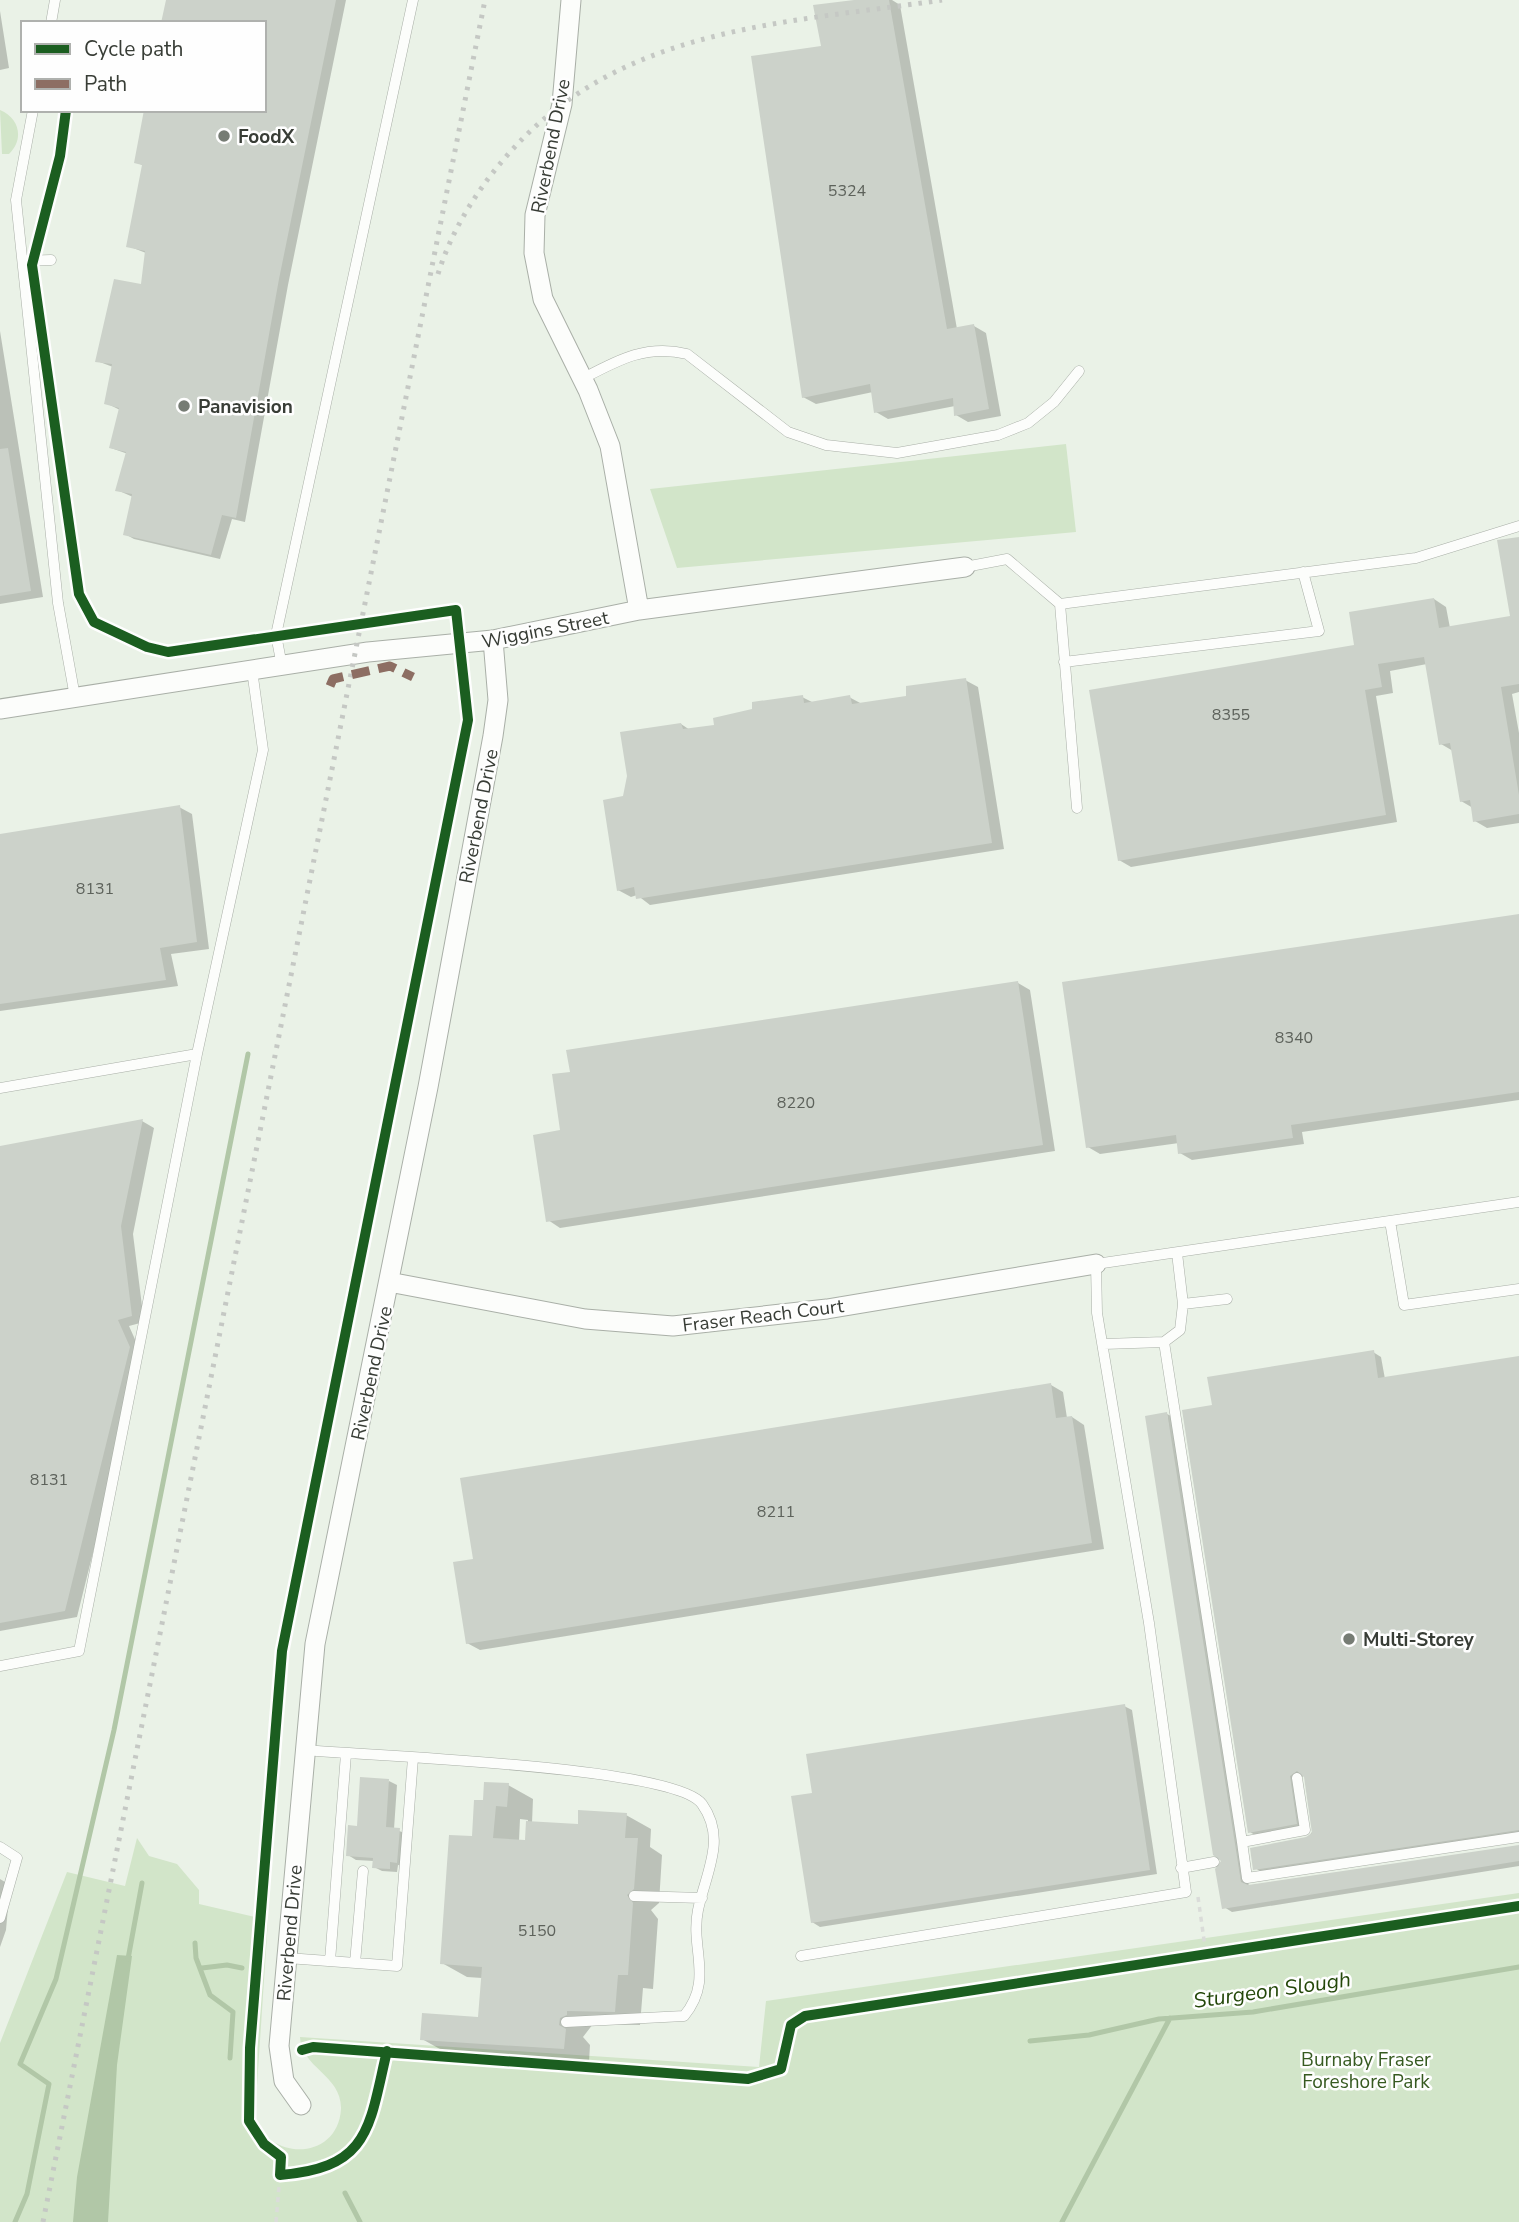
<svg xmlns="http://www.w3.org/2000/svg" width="1519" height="2222" font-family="'Nunito Sans',sans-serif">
  <rect width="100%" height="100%" fill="#eaf2e7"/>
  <path fill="#d2e5c9" d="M 0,110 C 20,118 24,140 9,154 L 2,154 Z
    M 1066,444 L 1076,532 L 677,568 L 650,489 Z
    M 137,1838 L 149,1856 L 177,1864 L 199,1890 L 199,1904 L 268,1920 L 255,2116 C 268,2162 338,2161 341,2109 C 342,2075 301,2068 300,2037 L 759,2067 L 766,2001 L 1519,1893 L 1519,2222 L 0,2222 L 0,2043 L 67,1872 L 125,1886 Z"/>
  <path fill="#b1c7a7" d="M 117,1955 L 132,1956 L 117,2065 L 108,2222 L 73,2222 L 77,2177 Z"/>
  <path fill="#0003" fill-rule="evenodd" d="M 168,0 L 346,0 L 288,285 L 245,522 L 232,519 L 220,559 L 134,539 L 125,534 L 133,497 L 117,490 L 128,454 L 111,448 L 120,410 L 106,403 L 113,367 L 97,361 L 142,286 L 146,253 L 128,246 L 144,166 L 136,162 L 264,110 L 264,23 Z
    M 869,0 L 892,0 L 900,5 L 957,329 L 974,326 L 986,333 L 1001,416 L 968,422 L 956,415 L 955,406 L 888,419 L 876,412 L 873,392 L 816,404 L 803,397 L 823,47 Z
    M 0,11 L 9,68 L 0,70 Z
    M 0,331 L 43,597 L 0,604 Z
    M 1519,538 L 1519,692 L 1512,694 L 1519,733 L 1519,823 L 1487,828 L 1475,821 L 1473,808 L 1461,801 L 1453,751 L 1441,744 L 1427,664 L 1390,671 L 1393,693 L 1376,696 L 1397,822 L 1131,867 L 1119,860 L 1356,646 L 1434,599 L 1446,607 L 1450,628 L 1512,617 Z
    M 965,680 L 978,687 L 1004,849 L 650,905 L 637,895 L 631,897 L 618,890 L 624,798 L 681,724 L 690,730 L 717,726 L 802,697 L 814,703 L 849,697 L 862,704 L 908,697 Z
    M 179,807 L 192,814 L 209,949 L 171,954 L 178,986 L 0,1011 L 0,835 Z
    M 1519,916 L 1519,1100 L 1302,1132 L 1304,1144 L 1192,1160 L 1180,1153 L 1179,1143 L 1100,1154 L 1088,1147 Z
    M 1018,983 L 1030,990 L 1055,1151 L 560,1228 L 548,1220 Z
    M 142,1121 L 154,1128 L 133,1234 L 144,1322 L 129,1326 L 142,1355 L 77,1617 L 0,1631 L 0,1148 Z
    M 1373,1352 L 1381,1357 L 1385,1379 L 1519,1358 L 1519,1834 L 1263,1873 L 1255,1868 L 1307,1839 L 1314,1829 L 1306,1773 L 1297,1783 L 1304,1828 L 1258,1837 L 1250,1832 L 1214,1407 Z
    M 1051,1385 L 1063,1392 L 1067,1418 L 1072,1417 L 1084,1425 L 1104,1549 L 480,1650 L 467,1643 L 475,1561 Z
    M 1167,1414 L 1175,1418 L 1249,1887 L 1519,1846 L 1519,1866 L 1232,1912 L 1224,1907 L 1224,1861 Z
    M 1124,1706 L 1132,1710 L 1157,1874 L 820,1927 L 812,1922 L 814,1794 Z
    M 389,1781 L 397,1785 L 394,1829 L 407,1834 L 405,1866 L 398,1865 L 397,1872 L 382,1871 L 374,1867 L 374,1861 L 356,1860 L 348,1855 L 358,1828 Z
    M 508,1785 L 533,1799 L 532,1823 L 579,1826 L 626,1815 L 651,1829 L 650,1847 L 662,1855 L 659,1903 L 651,1910 L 658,1919 L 653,1989 L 643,1988 L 640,2025 L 593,2024 L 583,2037 L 590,2045 L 589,2062 L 447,2053 L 422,2039 L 480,2018 L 482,1978 L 467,1977 L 442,1963 L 484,1802 ZM 520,1819 L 528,1820 L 527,1842 L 519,1841 Z
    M 0,1879 L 10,1885 L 6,1930 L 0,1947 Z"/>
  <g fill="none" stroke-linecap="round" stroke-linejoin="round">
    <path stroke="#b1c7a7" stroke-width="5" d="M 195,1943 L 196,1958 L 210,1995 L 233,2012 L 230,2058
      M 128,1959 L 142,1883
      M 202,1968 L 227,1965 L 242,1968
      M 1030,2041 L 1089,2035 L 1159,2019 L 1253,2012 L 1519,1967
      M 345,2193 L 360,2222
      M 15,2222 L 27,2194 L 49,2084 L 20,2064 L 56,1979 L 114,1730 L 248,1054
      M 1062,2222 L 1170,2018"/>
  </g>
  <path fill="#ccd2ca" d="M 166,0 L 336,0 L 279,279 L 236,518 L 222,515 L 211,555 L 123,535 L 132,494 L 115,491 L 126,452 L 109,448 L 119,408 L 104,404 L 112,364 L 95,362 L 114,279 L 141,284 L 145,251 L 126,247 L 142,165 L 134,163 L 144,110 L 264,110 L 264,23 L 161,23 Z
    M 854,0 L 889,0 L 947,329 L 974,324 L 989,409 L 954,416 L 953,398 L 874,413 L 870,384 L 802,398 L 751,56 L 821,46 L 813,5 Z
    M 8,448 L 31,591 L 0,596 L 0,449 Z
    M 1519,537 L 1519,684 L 1501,687 L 1519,795 L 1519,814 L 1473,822 L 1470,800 L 1460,802 L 1450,743 L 1439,745 L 1424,657 L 1378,664 L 1382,687 L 1365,690 L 1386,815 L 1118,861 L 1089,690 L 1354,645 L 1349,612 L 1434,598 L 1439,628 L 1510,616 L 1497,540 Z
    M 966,678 L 992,843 L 636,899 L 634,887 L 617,891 L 603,800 L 623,796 L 627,776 L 620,732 L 681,723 L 683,729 L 714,725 L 713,718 L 752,709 L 752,702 L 803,695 L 804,703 L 850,695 L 852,704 L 906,696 L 906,686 Z
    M 180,805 L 197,942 L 160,948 L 166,980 L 0,1004 L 0,834 Z
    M 1519,914 L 1519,1092 L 1291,1125 L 1293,1138 L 1178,1154 L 1176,1135 L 1086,1148 L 1062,982 Z
    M 1018,981 L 1043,1145 L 546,1222 L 533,1135 L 560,1130 L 552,1074 L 570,1072 L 566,1050 Z
    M 143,1119 L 121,1226 L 132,1316 L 118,1320 L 130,1347 L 65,1611 L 0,1623 L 0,1146 Z
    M 1374,1350 L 1378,1378 L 1519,1356 L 1519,1830 L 1253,1870 L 1250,1848 L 1306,1837 L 1312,1833 L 1304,1777 L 1297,1771 L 1290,1776 L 1297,1824 L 1248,1833 L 1182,1410 L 1212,1405 L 1207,1377 Z
    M 1051,1383 L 1056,1418 L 1072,1416 L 1092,1543 L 466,1644 L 453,1562 L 473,1559 L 460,1478 Z
    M 1167,1412 L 1241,1882 L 1248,1885 L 1519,1845 L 1519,1861 L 1222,1909 L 1215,1869 L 1221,1861 L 1213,1855 L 1145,1416 Z
    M 1125,1704 L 1150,1870 L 811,1923 L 791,1796 L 812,1793 L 806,1754 Z
    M 360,1777 L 389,1779 L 386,1827 L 400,1828 L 397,1863 L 390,1862 L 390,1869 L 372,1868 L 373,1858 L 346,1856 L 348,1825 L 357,1826 Z
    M 484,1782 L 509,1783 L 507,1807 L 496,1806 L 493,1838 L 525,1840 L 526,1821 L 578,1824 L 578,1810 L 627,1813 L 625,1838 L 638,1838 L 634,1889 L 627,1895 L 633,1903 L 628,1975 L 618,1975 L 615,2012 L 567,2011 L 567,2015 L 560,2018 L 559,2025 L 566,2029 L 564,2049 L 420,2040 L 422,2013 L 478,2017 L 482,1967 L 440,1964 L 449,1835 L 472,1836 L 474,1800 L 483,1800 Z"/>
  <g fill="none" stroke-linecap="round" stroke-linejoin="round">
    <defs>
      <path id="lane" d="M 51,23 L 55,0
        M 33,110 L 16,200 L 58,603 L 75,697
        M 23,261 L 51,260
        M 582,379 C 618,360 646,344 687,354 L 788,432 L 826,445 L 897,453 L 998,435 L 1028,423 L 1054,402 L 1079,371
        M 965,567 L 1007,559 L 1060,604 L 1077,808
        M 1060,604 L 1416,558 L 1519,526
        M 1064,662 L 1319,631 L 1303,572
        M 282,666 L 276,635 L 413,0
        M 0,1088 L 197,1054 L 263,750 L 252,670
        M 1390,1221 L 1404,1305 L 1519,1289
        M 1183,1304 L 1227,1299
        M 1164,1342 L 1242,1842 L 1305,1830 L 1297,1778
        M 1104,1344 L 1164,1342 L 1180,1330 L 1183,1304 L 1177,1253
        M 0,1666 L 79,1651 L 197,1054
        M 306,1750 C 366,1756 675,1766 702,1804 C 727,1839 706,1872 698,1910 C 690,1949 714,1980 684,2016 L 566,2022
        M 1242,1842 L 1247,1878 L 1519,1837
        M 0,1847 L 17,1858 L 0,1918
        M 1181,1868 L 1214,1862
        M 634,1896 L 702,1898
        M 801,1956 L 1186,1892 L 1149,1623 L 1097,1313 L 1096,1264 L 1519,1202
        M 287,1958 L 397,1966 L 413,1758
        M 330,1961 L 346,1754
        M 355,1963 L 363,1871"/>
      <path id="street" d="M 571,0 L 562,104 L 535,215 L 534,253 L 543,299 L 588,390 L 610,446 L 639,610
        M 0,709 L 368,652 L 493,640 L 639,610 L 965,567
        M 389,1282 L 585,1319 L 673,1326 L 827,1309 L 1096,1264
        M 301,2105 L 284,2081 L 279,2046 L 315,1644 L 428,1087 L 493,736 L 498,700 L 493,640"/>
    </defs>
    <use href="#lane" stroke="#a9afa7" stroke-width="11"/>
    <use href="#street" stroke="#a9afa7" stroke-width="21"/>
    <path stroke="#dadcd9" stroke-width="3.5" stroke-dasharray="5 5" stroke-linecap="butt" d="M 1198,1897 L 1206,1954
      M 276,2222 L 280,2175"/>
    <use href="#lane" stroke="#fcfdfb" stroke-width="10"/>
    <use href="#street" stroke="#fcfdfb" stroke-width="19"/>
    <path stroke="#c5c8c4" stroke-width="5" stroke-dasharray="3.5 7" stroke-linecap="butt" d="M 438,274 C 451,232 475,193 504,159 C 617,26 782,24 942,0
      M 43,2222 L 485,0"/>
    <path stroke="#8d6e63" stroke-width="9" stroke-dasharray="18 9" stroke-linecap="butt" d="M 330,686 L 333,679 L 390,666 L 413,677"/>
    <defs>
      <path id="cycleway" d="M 66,110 L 60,156 L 32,265 L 79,594 L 94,622 L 147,647 L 168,652 L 456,610 L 468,720 L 282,1651 L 250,2048 L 249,2121 L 264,2144 L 281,2157 L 280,2175 C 371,2168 369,2126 387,2051
        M 302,2050 L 313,2047 L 748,2079 L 781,2069 L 791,2025 L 805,2016 L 1519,1906"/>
    </defs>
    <use href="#cycleway" stroke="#fefefe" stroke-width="15"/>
    <use href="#cycleway" stroke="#1b5e20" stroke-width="10"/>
  </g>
  <g fill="#767c74" stroke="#fefefe" stroke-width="2.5">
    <circle cx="224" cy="136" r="7"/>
    <circle cx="184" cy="406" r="7"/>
    <circle cx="1349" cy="1639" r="7"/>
  </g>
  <g text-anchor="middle" stroke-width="5" stroke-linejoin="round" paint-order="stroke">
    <g font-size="16" fill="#5d625b">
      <text x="847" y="196">5324</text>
      <text x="1231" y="720">8355</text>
      <text x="95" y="894">8131</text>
      <text x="1294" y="1043">8340</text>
      <text x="796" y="1108">8220</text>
      <text x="49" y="1485">8131</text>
      <text x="776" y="1517">8211</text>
      <text x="537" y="1936">5150</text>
    </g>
    <g font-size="19" font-weight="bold" fill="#383d36" stroke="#fefefe" text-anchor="start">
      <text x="238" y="143">FoodX</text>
      <text x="198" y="413">Panavision</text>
      <text x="1363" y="1646">Multi-Storey</text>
    </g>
    <g font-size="19" fill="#383d36" stroke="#fefefe">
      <text transform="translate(550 146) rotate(-79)" y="7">Riverbend Drive</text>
      <text transform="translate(545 629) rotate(-11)" y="7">Wiggins Street</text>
      <text transform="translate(478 816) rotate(-79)" y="7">Riverbend Drive</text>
      <text transform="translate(763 1315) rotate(-7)" y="7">Fraser Reach Court</text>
      <text transform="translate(371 1373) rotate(-78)" y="7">Riverbend Drive</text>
      <text transform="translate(289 1933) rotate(-85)" y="7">Riverbend Drive</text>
    </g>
    <g font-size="19" fill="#365a20" stroke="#fefefe">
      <text x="1366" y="2066">Burnaby Fraser<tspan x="1366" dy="22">Foreshore Park</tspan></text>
    </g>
    <g font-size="21" font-style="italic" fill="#234709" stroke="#fefefe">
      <text transform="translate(1272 1990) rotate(-8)" y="7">Sturgeon Slough</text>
    </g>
  </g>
  <rect x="21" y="21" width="245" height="91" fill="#fefefe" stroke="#afb1ae" stroke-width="2"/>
  <rect x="35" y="44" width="35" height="10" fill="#1b5e20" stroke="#afb1ae" stroke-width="2"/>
  <text x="84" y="56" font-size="21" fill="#383d36">Cycle path</text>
  <rect x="35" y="79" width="35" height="10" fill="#8d6e63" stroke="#afb1ae" stroke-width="2"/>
  <text x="84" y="91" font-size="21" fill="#383d36">Path</text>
</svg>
